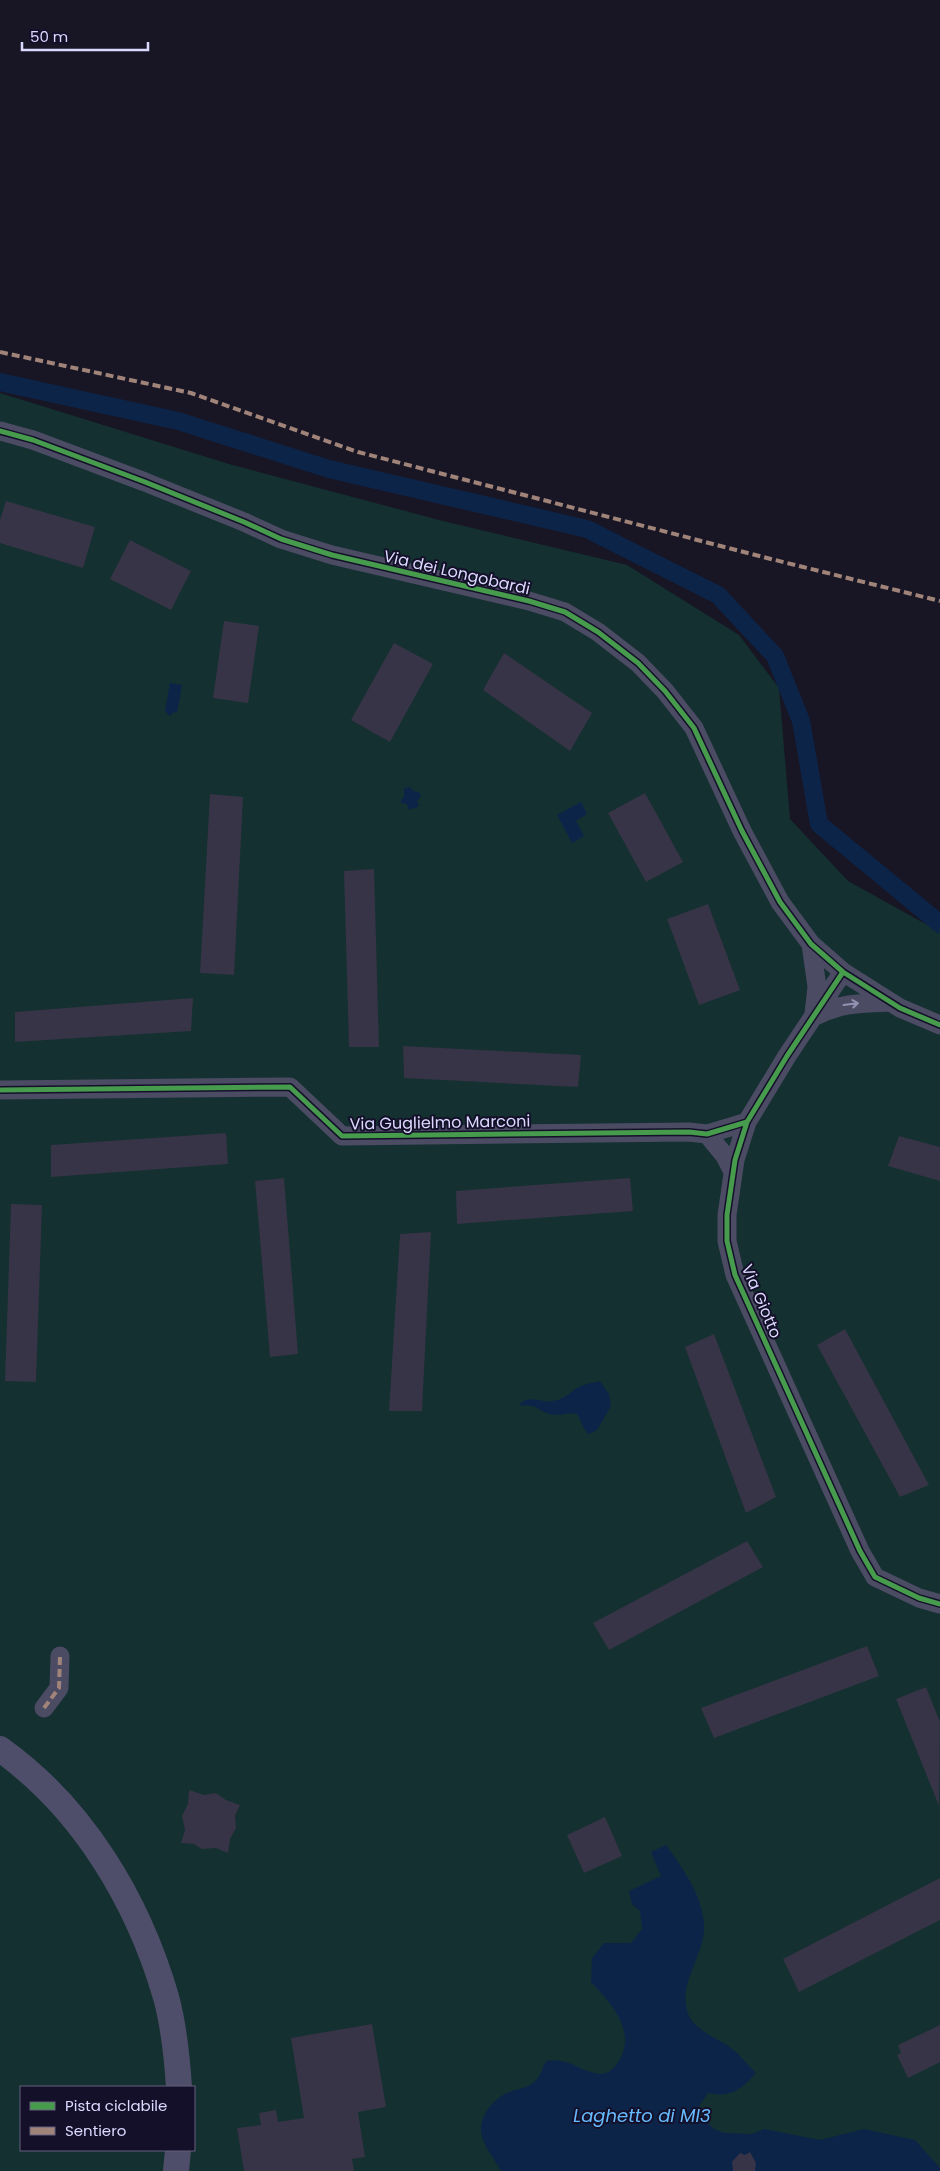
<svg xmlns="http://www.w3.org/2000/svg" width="940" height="2171" font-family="Poppins,sans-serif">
  <rect width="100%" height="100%" fill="#181624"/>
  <path fill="#143030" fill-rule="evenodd" d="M 0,393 L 229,464 L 443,521 L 627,565 L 739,635 L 779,688 L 790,819 L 848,881 L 940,932 L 940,2171 L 0,2171 ZM 21,2087 L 194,2087 L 194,2150 L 21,2150 Z"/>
  <path fill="#0d2449" d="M 170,683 L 182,685 L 177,713 L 174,712 L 170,716 L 165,711 Z
    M 408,787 L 411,788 L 413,791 L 419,792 L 421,796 L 417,801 L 419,806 L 409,810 L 407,804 L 401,803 L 401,800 L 404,797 L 404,789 Z
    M 581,802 L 587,814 L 576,821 L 584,836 L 572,843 L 557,815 Z
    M 600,1381 L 609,1394 L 611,1406 L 597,1430 L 589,1434 C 582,1429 582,1421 577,1414 C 567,1412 558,1417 549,1414 C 536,1409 535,1403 519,1406 C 527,1393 540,1403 552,1401 C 563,1400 568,1394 577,1388 C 584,1384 593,1383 600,1381 Z
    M 666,1845 C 683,1869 701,1893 704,1923 C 707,1954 675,1984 689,2016 C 696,2031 719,2039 731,2048 C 740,2055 748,2065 756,2073 C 741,2090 731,2098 708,2093 L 697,2109 L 700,2118 L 707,2122 L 714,2129 L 724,2133 L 752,2134 L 764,2129 L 820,2140 L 864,2129 L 915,2140 L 940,2168 L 940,2171 L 501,2171 C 495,2160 486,2149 482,2137 C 477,2119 491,2101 507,2093 C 516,2089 527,2089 535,2081 C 540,2077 543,2067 546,2061 C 570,2057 581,2073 601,2074 C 609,2074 615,2067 619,2061 C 637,2031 611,2003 591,1982 L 592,1958 L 604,1943 L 631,1943 L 642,1929 L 640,1911 L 632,1904 L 629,1891 L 661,1876 L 651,1852 Z"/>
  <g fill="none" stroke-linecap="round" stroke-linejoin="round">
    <path stroke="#0d2449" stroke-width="18" d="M 0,382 L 178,421 L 329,469 L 587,529 L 718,595 L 775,656 L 801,721 L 819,824 L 940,924"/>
  </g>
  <path fill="#363446" d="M 6,501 L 95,527 L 83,568 L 0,543 L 0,520 Z
    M 130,540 L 191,571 L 171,610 L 110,579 Z
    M 224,621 L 259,626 L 248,703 L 213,698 Z
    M 394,643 L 433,664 L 390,742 L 351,720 Z
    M 504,653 L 592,713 L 570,751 L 483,690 Z
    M 645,793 L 683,862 L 646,882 L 608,813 Z
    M 210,794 L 243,797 L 234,975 L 200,973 Z
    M 374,869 L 379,1047 L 349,1047 L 344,871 Z
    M 708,904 L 740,990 L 699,1005 L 667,919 Z
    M 193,998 L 191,1031 L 15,1042 L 15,1012 Z
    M 403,1046 L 581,1055 L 578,1087 L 404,1078 Z
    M 226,1133 L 228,1164 L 51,1177 L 51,1145 Z
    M 899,1136 L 940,1147 L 940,1181 L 888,1166 Z
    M 284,1178 L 298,1354 L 270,1357 L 255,1181 Z
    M 630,1178 L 633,1211 L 457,1224 L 456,1191 Z
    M 11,1204 L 42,1205 L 36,1382 L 5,1381 Z
    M 431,1232 L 422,1411 L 389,1411 L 400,1234 Z
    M 845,1329 L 929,1485 L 900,1497 L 817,1345 Z
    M 714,1334 L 776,1497 L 746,1513 L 685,1347 Z
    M 747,1541 L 763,1567 L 609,1650 L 593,1623 Z
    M 867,1646 L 879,1676 L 714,1738 L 701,1708 Z
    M 926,1687 L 940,1722 L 939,1806 L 896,1699 Z
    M 189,1790 L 204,1795 L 216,1793 L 226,1800 L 240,1805 L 235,1816 L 236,1828 L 230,1839 L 228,1853 L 216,1848 L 202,1849 L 194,1844 L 181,1843 L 185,1830 L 182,1816 L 188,1804 Z
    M 605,1817 L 622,1856 L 584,1873 L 567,1835 Z
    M 940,1878 L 940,1920 L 799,1992 L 783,1959 Z
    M 372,2024 L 386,2107 L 358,2112 L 365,2157 L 352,2159 L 354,2171 L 244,2171 L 237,2128 L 261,2125 L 259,2113 L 276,2110 L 278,2122 L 304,2118 L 291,2038 Z
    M 940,2025 L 940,2062 L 908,2078 L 897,2055 L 901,2053 L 898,2045 Z
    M 750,2152 L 756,2163 L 755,2171 L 733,2171 L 732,2162 L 740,2153 L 745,2155 Z"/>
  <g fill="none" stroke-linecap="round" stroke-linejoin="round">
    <path stroke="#4b4b64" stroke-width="19" d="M 0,431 L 33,440 L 145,482 L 244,522 L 281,539 L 332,555 L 529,601 L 565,612 L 598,632 L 638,663 L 665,691 L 694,728 L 742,831 L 780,902 L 811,944 L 843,972 L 900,1008 L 940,1025
      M 811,944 L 817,987 L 814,1014
      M 843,972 L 787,1056 L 747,1122 L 735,1160 L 727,1215 L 727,1241 L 735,1275 L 860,1551 L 875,1577 L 919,1598 L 940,1604
      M 813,1017 C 840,1003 861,1003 890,1002
      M 0,1090 L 290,1087 L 342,1136 L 689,1132 L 707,1134 L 747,1122
      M 707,1134 L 725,1156 L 733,1172
      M 44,1708 L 59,1688 L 60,1656"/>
    <path stroke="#4f4e6a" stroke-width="26" d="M 0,1749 C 83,1808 138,1901 166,1997 C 174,2026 177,2057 179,2087
      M 176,2171 L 178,2150"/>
    <path stroke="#a18479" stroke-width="4" stroke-dasharray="8 4" stroke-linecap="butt" d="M 0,352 L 191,393 L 358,452 L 767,558 L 940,601
      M 44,1708 L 59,1688 L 60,1656"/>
    <defs>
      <path id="cycleway" d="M 0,431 L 33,440 L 145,482 L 244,522 L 281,539 L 332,555 L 529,601 L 565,612 L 598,632 L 638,663 L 665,691 L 694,728 L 742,831 L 780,902 L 811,944 L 843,972 L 900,1008 L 940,1025
        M 843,972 L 787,1056 L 747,1122 L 735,1160 L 727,1215 L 727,1241 L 735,1275 L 860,1551 L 875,1577 L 919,1598 L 940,1604
        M 0,1090 L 290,1087 L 342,1136 L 689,1132 L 707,1134 L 747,1122"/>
    </defs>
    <use href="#cycleway" stroke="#14102a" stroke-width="8"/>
    <use href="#cycleway" stroke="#469c4c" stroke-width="5"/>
  </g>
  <defs><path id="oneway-shaft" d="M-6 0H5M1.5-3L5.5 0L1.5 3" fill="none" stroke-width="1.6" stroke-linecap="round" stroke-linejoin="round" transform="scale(1.25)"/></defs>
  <use stroke="#9492b2" href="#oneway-shaft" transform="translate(851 1004) rotate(-7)"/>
  <g text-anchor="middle" stroke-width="4" stroke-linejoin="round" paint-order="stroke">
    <g font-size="16" fill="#dcd9ff" stroke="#14102a">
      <text transform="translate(457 572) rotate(13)" y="6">Via dei Longobardi</text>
      <text transform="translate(440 1122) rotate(-1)" y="6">Via Guglielmo Marconi</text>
      <text transform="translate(762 1301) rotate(67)" y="6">Via Giotto</text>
    </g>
    <g font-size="18" font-style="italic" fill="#67bbff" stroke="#14102a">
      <text x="642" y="2122">Laghetto di MI3</text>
    </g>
  </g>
  <rect x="20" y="2086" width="175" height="65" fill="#14102a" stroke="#64607f"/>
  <rect x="30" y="2102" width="25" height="8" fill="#469c4c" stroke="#64607f"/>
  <text x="65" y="2111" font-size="15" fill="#dcd9ff">Pista ciclabile</text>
  <rect x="30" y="2127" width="25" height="8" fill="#a18479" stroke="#64607f"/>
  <text x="65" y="2136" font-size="15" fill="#dcd9ff">Sentiero</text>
  <path d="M22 42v8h126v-8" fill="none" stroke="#dcd9ff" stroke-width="2.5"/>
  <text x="30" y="42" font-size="15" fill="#dcd9ff" stroke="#14102a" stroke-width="4" paint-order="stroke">50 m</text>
</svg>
